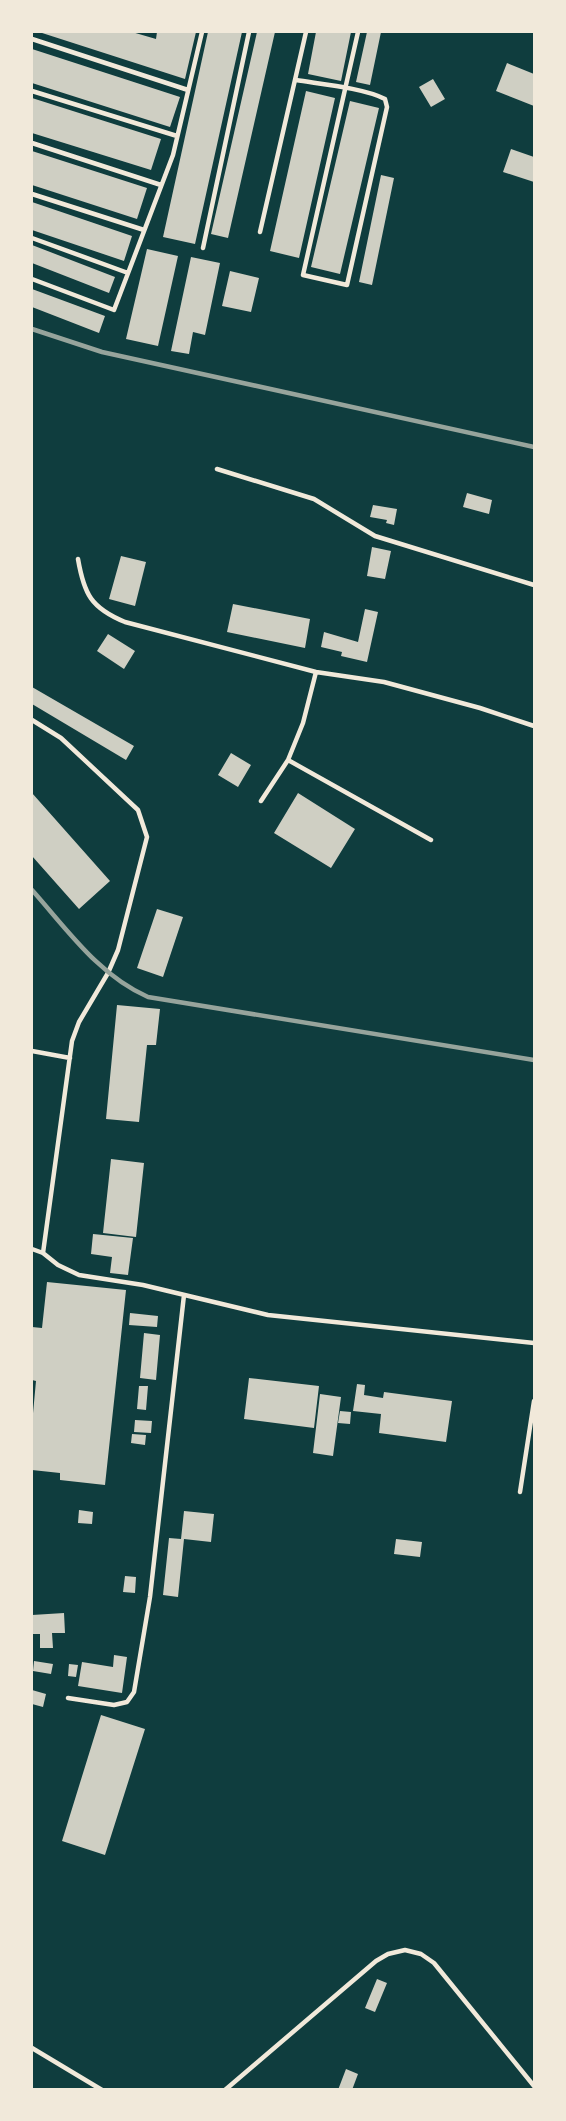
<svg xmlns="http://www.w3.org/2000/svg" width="566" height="2121" font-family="'Golos Text',sans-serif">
  <rect width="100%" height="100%" fill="#0f3d3e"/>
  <path fill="#cfcfc3" d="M 39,32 L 132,32 L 156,39 L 157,32 L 196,32 L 185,79 Z
    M 208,32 L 242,32 L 195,244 L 163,237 Z
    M 257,32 L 275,32 L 228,238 L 211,234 Z
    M 316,32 L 351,32 L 341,81 L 308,74 Z
    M 367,32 L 381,32 L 370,85 L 356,82 Z
    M 32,49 L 180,97 L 170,127 L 32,83 Z
    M 507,63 L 534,74 L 534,106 L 496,91 Z
    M 433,79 L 445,99 L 431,107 L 419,87 Z
    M 306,91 L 335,98 L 299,258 L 270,251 Z
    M 32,98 L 161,139 L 151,170 L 32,133 Z
    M 350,101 L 379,108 L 340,274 L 311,267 Z
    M 511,149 L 534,157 L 534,182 L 503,172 Z
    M 32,151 L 147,188 L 137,219 L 32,185 Z
    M 381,175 L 394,178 L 372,285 L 359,282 Z
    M 32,202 L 132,236 L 124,261 L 32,230 Z
    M 32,245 L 115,277 L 109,293 L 32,263 Z
    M 147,249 L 178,256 L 158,346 L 126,339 Z
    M 191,257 L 220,263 L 205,335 L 193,332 L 189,354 L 171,351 Z
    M 230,271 L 259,278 L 251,312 L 222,306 Z
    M 32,289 L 105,316 L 99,333 L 32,307 Z
    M 467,493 L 492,500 L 489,514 L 463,507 Z
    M 373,505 L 397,509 L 394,525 L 386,523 L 387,520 L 370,517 Z
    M 372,547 L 391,551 L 385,579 L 367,576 Z
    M 121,556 L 146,562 L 135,606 L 109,599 Z
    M 233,604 L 310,619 L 305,648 L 227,632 Z
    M 365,609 L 378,612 L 367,662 L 341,656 L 342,652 L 321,647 L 324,632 L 358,642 Z
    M 108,634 L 135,651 L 124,669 L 97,651 Z
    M 32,687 L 134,746 L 126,760 L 32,704 Z
    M 231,753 L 251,765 L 238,787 L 218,775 Z
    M 32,793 L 110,881 L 79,909 L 32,856 Z
    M 298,793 L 355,829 L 331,868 L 274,833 Z
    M 157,909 L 183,917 L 163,977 L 137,968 Z
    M 117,1005 L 160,1009 L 156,1045 L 147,1045 L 139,1122 L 106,1119 Z
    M 111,1159 L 144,1163 L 136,1237 L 103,1233 Z
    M 93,1234 L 133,1238 L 128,1275 L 110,1273 L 112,1257 L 91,1254 Z
    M 47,1282 L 126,1290 L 105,1485 L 60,1480 L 60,1473 L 32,1470 L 32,1424 L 36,1381 L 32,1380 L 32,1327 L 42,1328 Z
    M 130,1313 L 158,1316 L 157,1327 L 129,1325 Z
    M 144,1333 L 160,1335 L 156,1380 L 140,1378 Z
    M 249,1378 L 319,1386 L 314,1428 L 244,1419 Z
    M 357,1384 L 365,1385 L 364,1395 L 383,1398 L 384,1392 L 452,1401 L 446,1442 L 379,1433 L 381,1414 L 353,1411 Z
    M 139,1386 L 148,1386 L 146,1410 L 137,1409 Z
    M 320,1394 L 341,1397 L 333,1456 L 313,1453 Z
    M 340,1411 L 351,1412 L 350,1424 L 338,1423 Z
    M 135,1420 L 152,1421 L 151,1433 L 134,1432 Z
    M 132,1434 L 146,1435 L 145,1445 L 131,1443 Z
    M 79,1510 L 93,1512 L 92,1524 L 78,1523 Z
    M 184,1511 L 214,1514 L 211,1542 L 184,1539 L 178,1597 L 163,1595 L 169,1538 L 181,1539 Z
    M 396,1539 L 422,1542 L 420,1557 L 394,1554 Z
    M 125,1576 L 136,1577 L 135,1593 L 123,1592 Z
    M 64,1613 L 65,1633 L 52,1633 L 53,1648 L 40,1648 L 40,1634 L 32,1634 L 32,1615 Z
    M 114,1655 L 127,1657 L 122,1693 L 78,1686 L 82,1662 L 113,1667 Z
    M 34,1661 L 53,1664 L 51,1674 L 33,1671 Z
    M 69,1664 L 78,1665 L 76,1677 L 68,1676 Z
    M 32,1690 L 46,1694 L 43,1707 L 32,1704 Z
    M 101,1715 L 145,1729 L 105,1855 L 62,1841 Z
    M 377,1979 L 387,1983 L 375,2012 L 365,2008 Z
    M 346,2069 L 358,2074 L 352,2090 L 338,2090 Z"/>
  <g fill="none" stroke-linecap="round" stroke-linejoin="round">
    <path stroke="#f1e9da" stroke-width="4.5" d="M 32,39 L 188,90
      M 296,80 C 320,84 364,88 385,99 L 387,107 L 347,285 L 303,275 L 358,32
      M 32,91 L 177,136
      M 32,143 L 161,185
      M 32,194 L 144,230
      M 260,232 L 306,32
      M 32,238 L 128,273
      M 203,248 L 249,32
      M 32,279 L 114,310 L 173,155 L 202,32
      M 217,469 L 314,499 L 375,536 L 534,585
      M 78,559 C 84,594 91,608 125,622 L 316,672 L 384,682 L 480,708 L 534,726
      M 32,720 L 61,738 L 138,810 L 147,837 L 118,950 L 108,973 L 79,1022 L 72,1041 L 43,1253
      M 288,760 L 431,840
      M 261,801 L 288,760 L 303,723 L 316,672
      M 32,1051 L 70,1058
      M 32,1249 L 43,1253 L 58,1265 L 79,1275 L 143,1285 L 268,1315 L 534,1343
      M 520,1492 L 534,1401
      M 68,1698 L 114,1705 L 127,1702 L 134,1692 L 150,1597 L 184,1295
      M 32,2048 L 102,2090
      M 225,2090 L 376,1961 L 388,1954 L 405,1950 L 421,1954 L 434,1963 L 534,2086"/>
    <path stroke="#97a49c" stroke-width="4.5" d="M 32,329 L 102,352 L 534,447
      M 32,890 C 66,928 99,976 148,997 L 534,1060"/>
  </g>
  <rect width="566" height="2121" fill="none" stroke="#f1e9da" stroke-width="66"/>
</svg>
